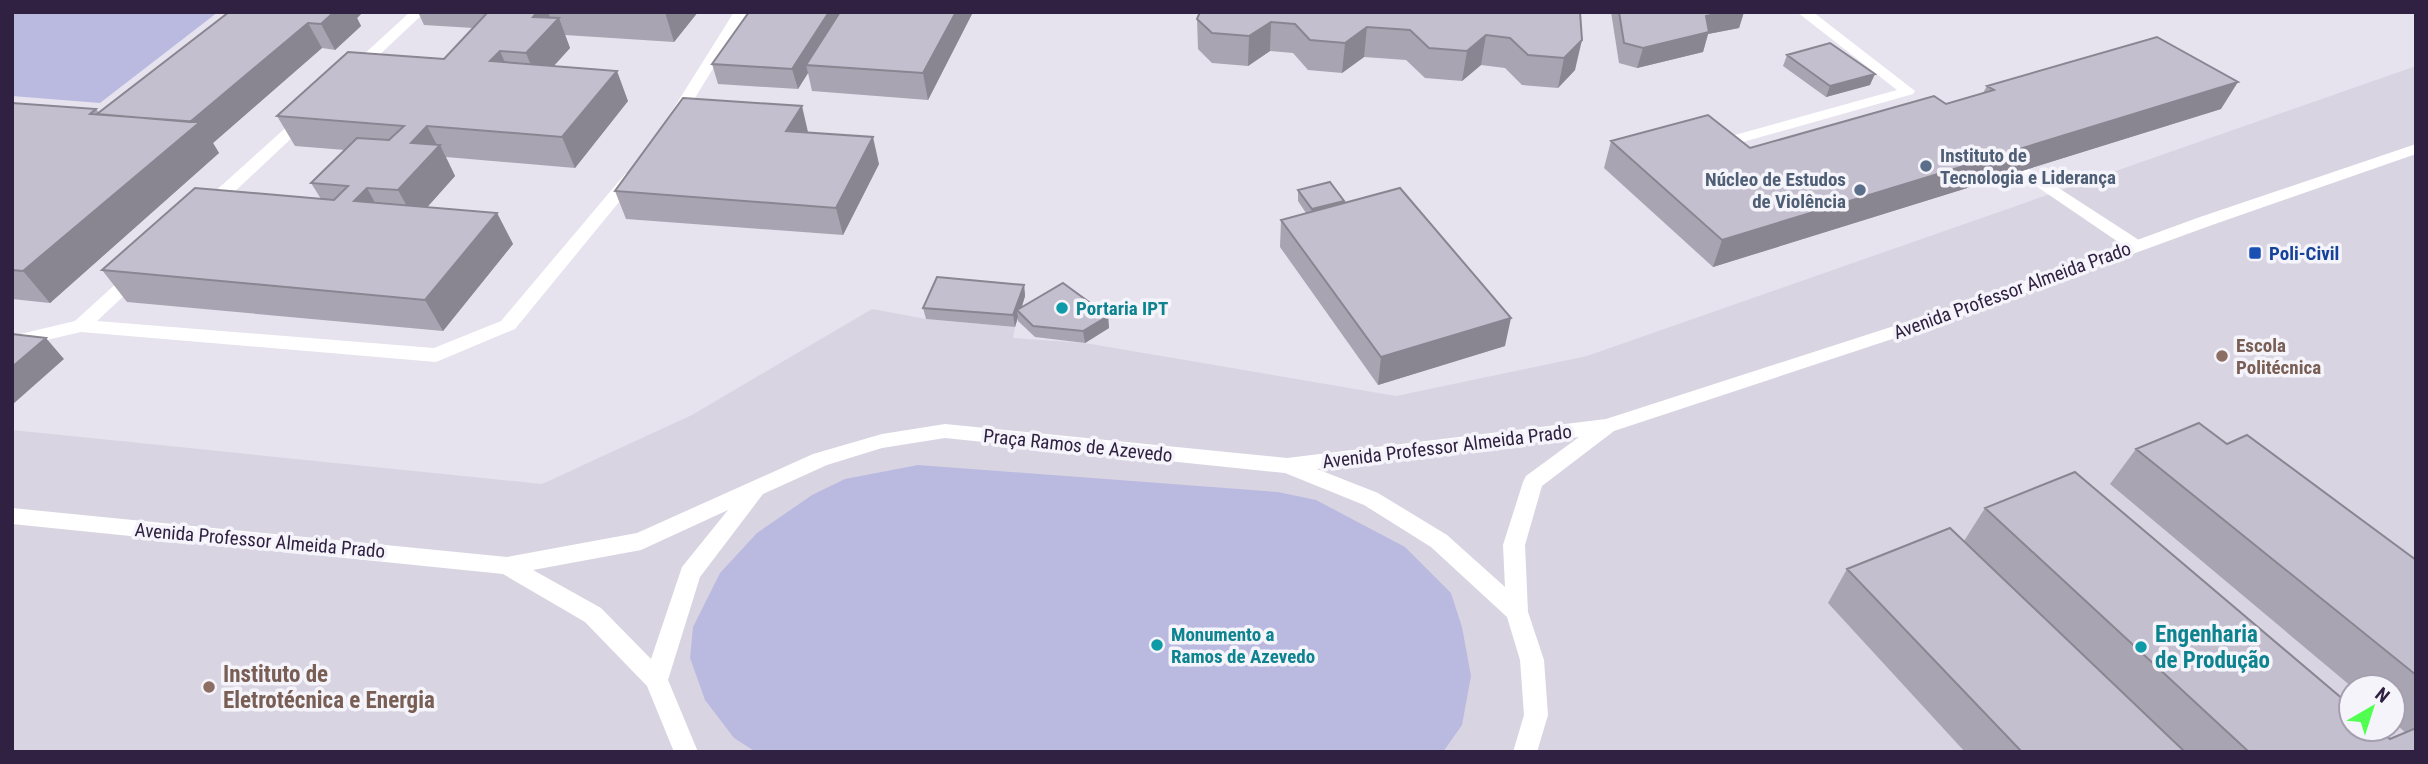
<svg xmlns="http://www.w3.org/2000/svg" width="2428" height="764" font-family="'Roboto Condensed',sans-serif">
  <rect width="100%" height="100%" fill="#e6e3ee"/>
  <path fill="#d9d4e2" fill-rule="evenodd" d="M 2416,66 L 2416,752 L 12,752 L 12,430 L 542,484 L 692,415 L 872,309 L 926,319 L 1015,327 L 1013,338 L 1085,343 L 1396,396 L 1587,356 ZM 2351,687 L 2393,687 L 2393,729 L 2351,729 Z"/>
  <path fill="#babae1" d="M 12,12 L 218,12 L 100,103 L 12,96 Z
    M 918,465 L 1278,492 L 1316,500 L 1405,547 L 1451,593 L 1462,627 L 1471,676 L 1462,725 L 1443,752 L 756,752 L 734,738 L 705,700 L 690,658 L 693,627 L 720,573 L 757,533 L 812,495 L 845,479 Z"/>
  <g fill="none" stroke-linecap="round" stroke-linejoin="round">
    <path fill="#fff" fill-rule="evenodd" d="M 410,12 L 425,12 L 359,74 L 349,74 L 347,71 L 349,68 Z
      M 734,12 L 748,12 L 680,122 L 670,122 L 667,119 Z
      M 1797,12 L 1813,12 L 1915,91 L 1913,94 L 1736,144 L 1724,144 L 1722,141 L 1724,138 L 1897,90 Z
      M 307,111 L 315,116 L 312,119 L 214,211 L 202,211 L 200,207 L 202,203 L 302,113 Z
      M 2023,165 L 2142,242 L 2145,246 L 2142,250 L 2130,250 L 2017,173 L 2015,170 Z
      M 631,172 L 637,174 L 639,177 L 637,180 L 515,329 L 436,362 L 81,332 L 12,348 L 12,336 L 75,321 L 132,269 L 138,267 L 147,273 L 144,277 L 97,321 L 434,348 L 501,321 L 625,174 Z"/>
    <path fill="#fff" fill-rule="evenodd" d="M 2416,144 L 2416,154 L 2212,225 L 1971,313 L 1614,431 L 1542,486 L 1525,545 L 1528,612 L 1544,660 L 1548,715 L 1537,752 L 1513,752 L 1524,715 L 1520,660 L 1507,617 L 1431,547 L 1364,505 L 1285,473 L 945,438 L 882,448 L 827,465 L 763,494 L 700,577 L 668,680 L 698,752 L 674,752 L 647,686 L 585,622 L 503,574 L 12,524 L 12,508 L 507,557 L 637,533 L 813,454 L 882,434 L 945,424 L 1287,458 L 1606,419 L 1959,305 L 2200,217 ZM 1579,437 L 1526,476 L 1523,482 L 1503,545 L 1505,587 L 1447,535 L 1378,493 L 1317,469 ZM 728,510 L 682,567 L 651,659 L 601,608 L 533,570 L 641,550 Z"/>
  </g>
  <path fill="#a9a4b2" d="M 229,12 L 363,12 L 357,18 L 361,26 L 335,50 L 322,48 L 213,143 L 219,153 L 50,303 L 12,299 L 12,103 L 96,109 L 99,113 Z
    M 418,12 L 698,12 L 674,42 L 565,35 L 570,48 L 554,66 L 628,101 L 575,168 L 446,157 L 455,176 L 427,207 L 497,213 L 513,244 L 443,331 L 127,302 L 102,270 L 321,199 L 311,183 L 345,150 L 295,146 L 277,116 L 444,59 L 473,28 L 424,25 Z
    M 749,12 L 973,12 L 928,100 L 812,91 L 808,73 L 798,89 L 718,84 L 712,64 Z
    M 1580,12 L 1575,70 L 1558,88 L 1522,85 L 1505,68 L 1481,65 L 1462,81 L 1425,78 L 1406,60 L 1364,57 L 1342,73 L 1308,70 L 1293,53 L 1270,51 L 1248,66 L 1212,63 L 1198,49 L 1197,19 Z
    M 1611,12 L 1744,12 L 1739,28 L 1708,34 L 1703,52 L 1637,68 L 1619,63 Z
    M 1787,55 L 1870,85 L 1826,97 L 1783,66 Z
    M 1987,86 L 2221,109 L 1713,267 L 1604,168 L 1611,141 L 1750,148 L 1946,104 L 1983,93 Z
    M 808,133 L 879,164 L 843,235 L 626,219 L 615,191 Z
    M 1298,190 L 1344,203 L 1505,346 L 1378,385 L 1280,247 L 1281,220 L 1306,213 L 1298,201 Z
    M 1024,285 L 1025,296 L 1022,307 L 1108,316 L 1109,328 L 1085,343 L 1035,337 L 1018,321 L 1018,317 L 1015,327 L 926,319 L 923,308 Z
    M 2227,444 L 2416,560 L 2416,752 L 1965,752 L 1828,603 L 1847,569 L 1964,541 L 1985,508 L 2390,739 L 2405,732 L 2393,722 L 2393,687 L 2352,687 L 2110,484 L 2136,449 Z"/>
  <path fill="#898691" d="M 334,12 L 363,12 L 357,18 L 361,26 L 335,50 L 321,24 Z
    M 537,12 L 548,12 L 553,25 L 559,18 L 570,48 L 538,83 L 526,53 L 533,17 Z
    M 665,12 L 698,12 L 674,42 Z
    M 829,12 L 846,12 L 806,65 L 808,73 L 798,89 L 792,69 Z
    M 956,12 L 973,12 L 928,100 L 923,73 Z
    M 1725,12 L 1744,12 L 1739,28 L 1708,34 L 1703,52 L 1637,68 L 1643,48 L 1706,16 Z
    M 1271,22 L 1270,51 L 1248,66 L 1249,36 Z
    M 308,23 L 322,48 L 213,143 L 219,153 L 50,303 L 23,271 L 186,125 Z
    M 1367,27 L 1364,57 L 1342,73 L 1345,43 Z
    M 1486,35 L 1481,65 L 1462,81 L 1467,51 Z
    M 1582,40 L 1575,70 L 1558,88 L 1564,58 Z
    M 500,51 L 513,81 L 490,61 Z
    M 617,71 L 628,101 L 575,168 L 562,137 Z
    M 1875,74 L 1870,85 L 1826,97 L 1830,86 Z
    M 2238,82 L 2221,109 L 1713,267 L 1722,240 Z
    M 802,106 L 808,132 L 786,131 Z
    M 427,126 L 438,147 L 440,145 L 455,176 L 415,221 L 398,190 L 411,143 Z
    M 873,137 L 879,164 L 843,235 L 836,208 Z
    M 367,188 L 384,219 L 354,201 Z
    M 1344,201 L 1343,213 L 1311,220 L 1312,209 Z
    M 497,213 L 513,244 L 443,331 L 425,300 Z
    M 1024,285 L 1025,296 L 1020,312 L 1017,310 L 1018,317 L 1015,327 L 1013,315 Z
    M 1108,316 L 1109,328 L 1085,343 L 1083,331 Z
    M 1511,318 L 1505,346 L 1378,385 L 1381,357 Z
    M 46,338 L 64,359 L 12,405 L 12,367 Z"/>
  <path fill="#c4bfcf" stroke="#898691" stroke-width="2" d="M 229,12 L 334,12 L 321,24 L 308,23 L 190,122 L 97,114 Z
    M 488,12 L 537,12 L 533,17 L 559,18 L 526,53 L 500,51 L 490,61 L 617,71 L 562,137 L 427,126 L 411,143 L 440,145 L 398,190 L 367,188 L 354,201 L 497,213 L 425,300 L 102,270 L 195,188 L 334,200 L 348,186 L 311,183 L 357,138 L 389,140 L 404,126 L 277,116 L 348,52 L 444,59 Z
    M 749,12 L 829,12 L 792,69 L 712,64 Z
    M 840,12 L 956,12 L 923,73 L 806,65 Z
    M 1200,12 L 1580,12 L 1582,40 L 1564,58 L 1528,55 L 1510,38 L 1486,35 L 1467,51 L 1429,48 L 1410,30 L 1367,27 L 1345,43 L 1310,40 L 1295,24 L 1271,22 L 1249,36 L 1212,33 L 1197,19 Z
    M 1619,12 L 1725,12 L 1706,16 L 1709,32 L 1643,48 L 1624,43 Z
    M 2157,37 L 2238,82 L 1722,240 L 1611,141 L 1708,115 L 1750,148 L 1934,96 L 1946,104 L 1994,90 L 1987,86 Z
    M 1830,43 L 1875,74 L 1830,86 L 1787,55 Z
    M 683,98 L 802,106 L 786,131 L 873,137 L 836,208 L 615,191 Z
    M 12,103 L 96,109 L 90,114 L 200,122 L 23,271 L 12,270 Z
    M 1330,182 L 1344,201 L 1312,209 L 1298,190 Z
    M 1400,188 L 1511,318 L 1381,357 L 1281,220 Z
    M 937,277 L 1024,285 L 1013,315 L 923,308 Z
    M 1063,283 L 1108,316 L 1083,331 L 1033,326 L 1017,310 Z
    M 12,334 L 46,338 L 12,367 Z
    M 2199,423 L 2227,444 L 2247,435 L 2416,560 L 2416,675 L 2136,449 Z
    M 2075,472 L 2351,706 L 2351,729 L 2378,729 L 2390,739 L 2416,728 L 2416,752 L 2249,752 L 1985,508 Z
    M 1950,528 L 2185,752 L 2022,752 L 1847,569 Z"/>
  <g fill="#5c6f8a" stroke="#f5f4fa" stroke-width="2.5">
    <circle cx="1926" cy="166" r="7"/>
    <circle cx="1860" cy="190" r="7"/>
  </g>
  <rect fill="#1a4fb4" stroke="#f5f4fa" stroke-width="2.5" x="2248" y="246" width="14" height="14" rx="3.5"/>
  <g fill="#0f9aa8" stroke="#f5f4fa" stroke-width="2.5">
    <circle cx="1062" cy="308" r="7"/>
    <circle cx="1157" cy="645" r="7"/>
    <circle cx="2141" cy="647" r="7"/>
  </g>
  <g fill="#8d6e63" stroke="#f5f4fa" stroke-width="2.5">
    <circle cx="2222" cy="356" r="7"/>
    <circle cx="209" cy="687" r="7"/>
  </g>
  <g text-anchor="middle" stroke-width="7" stroke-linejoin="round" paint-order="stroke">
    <g font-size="19" font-weight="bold" fill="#4e5e75" stroke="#f5f4fa" text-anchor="start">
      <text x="1940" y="162">Instituto de<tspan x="1940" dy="22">Tecnologia e Liderança</tspan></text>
      <text x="1846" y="186" text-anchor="end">Núcleo de Estudos<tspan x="1846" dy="22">de Violência</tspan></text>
    </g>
    <g font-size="19" font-weight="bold" fill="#164399" stroke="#f5f4fa" text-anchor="start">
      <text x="2269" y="260">Poli-Civil</text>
    </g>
    <g font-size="19" fill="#302041" stroke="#f5f4fa">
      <text transform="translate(2012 290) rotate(-20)" y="7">Avenida Professor Almeida Prado</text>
      <text transform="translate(1078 445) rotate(6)" y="7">Praça Ramos de Azevedo</text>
      <text transform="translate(1447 446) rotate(-7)" y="7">Avenida Professor Almeida Prado</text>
      <text transform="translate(260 540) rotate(5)" y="7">Avenida Professor Almeida Prado</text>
    </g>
    <g font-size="19" font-weight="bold" fill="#0d838f" stroke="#f5f4fa" text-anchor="start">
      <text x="1076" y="315">Portaria IPT</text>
      <text x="1171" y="641">Monumento a<tspan x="1171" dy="22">Ramos de Azevedo</tspan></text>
    </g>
    <g font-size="19" font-weight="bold" fill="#785e54" stroke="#f5f4fa" text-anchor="start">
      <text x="2236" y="352">Escola<tspan x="2236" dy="22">Politécnica</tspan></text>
    </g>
    <g font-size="23" font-weight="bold" fill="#0d838f" stroke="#f5f4fa" text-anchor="start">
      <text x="2155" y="642">Engenharia<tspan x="2155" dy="26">de Produção</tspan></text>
    </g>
    <g font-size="23" font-weight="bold" fill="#785e54" stroke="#f5f4fa" text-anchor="start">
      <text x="223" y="682">Instituto de<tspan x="223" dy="26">Eletrotécnica e Energia</tspan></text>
    </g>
  </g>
  <rect width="2428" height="764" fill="none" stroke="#302041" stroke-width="28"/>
  <g transform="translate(2372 708) rotate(39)"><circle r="33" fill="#f5f4fa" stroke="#a69fb0" stroke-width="2"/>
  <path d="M0-5L12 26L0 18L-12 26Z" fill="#50ff50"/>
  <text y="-10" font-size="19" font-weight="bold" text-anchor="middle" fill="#302041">N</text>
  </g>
</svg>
